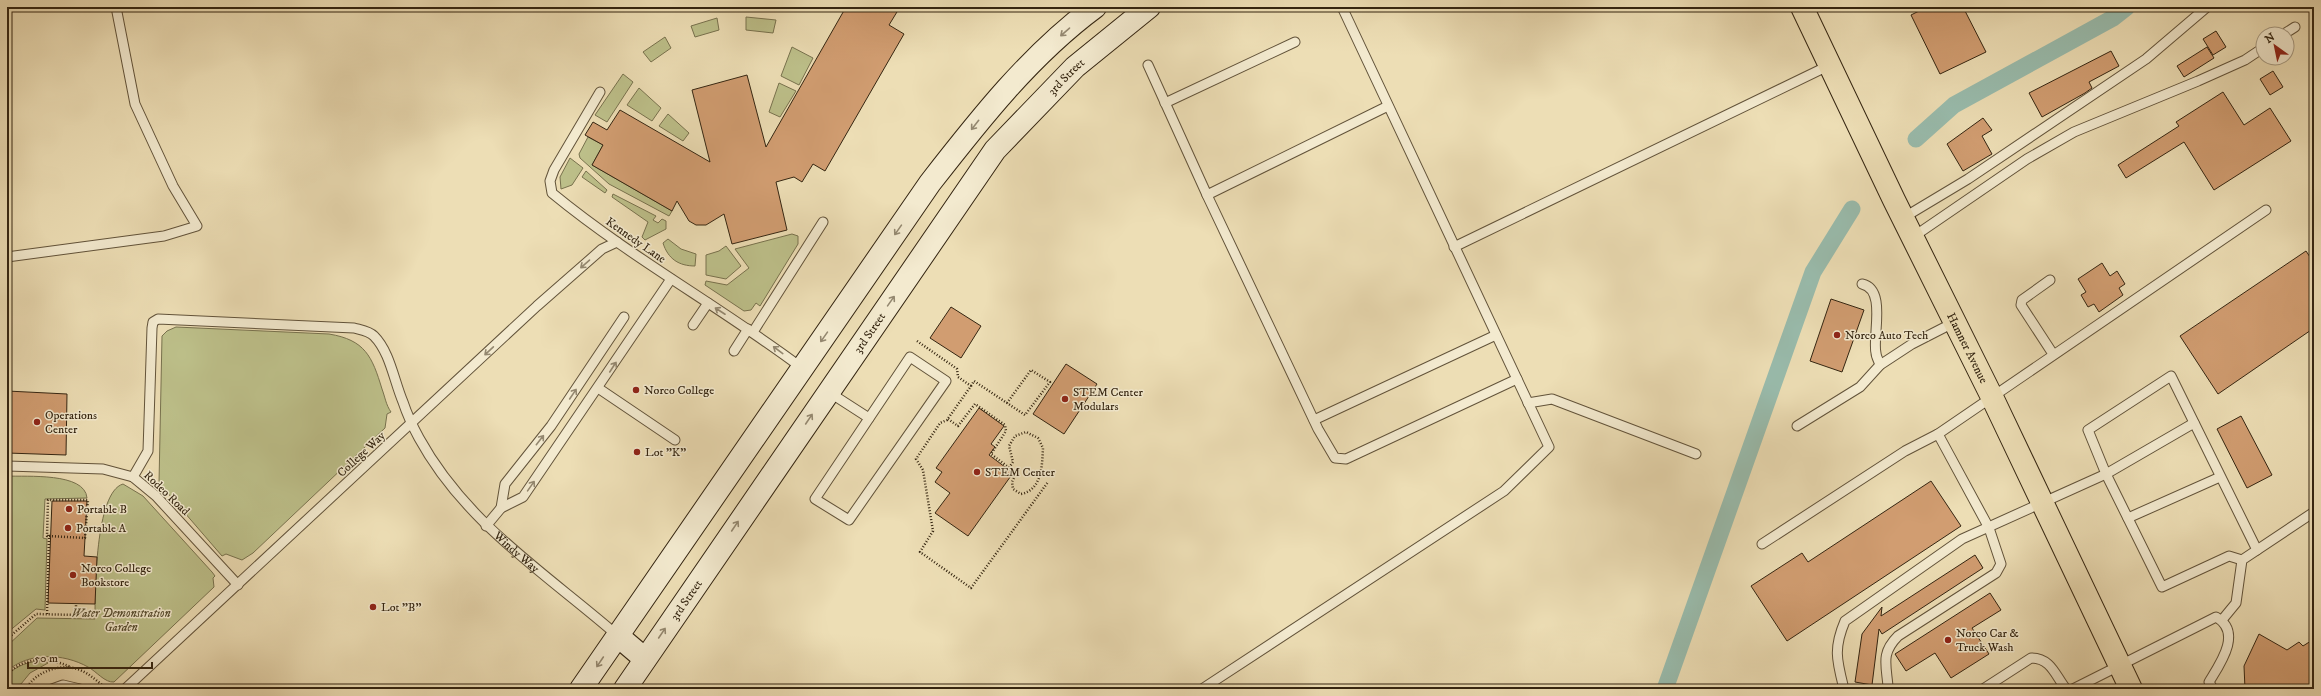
<svg xmlns="http://www.w3.org/2000/svg" width="2321" height="696" font-family="'IM FELL DW Pica',serif">
  <rect width="100%" height="100%" fill="#eddeb5"/>
  <filter id="stains"><feTurbulence type="fractalNoise" baseFrequency=".005" numOctaves="4"/><feColorMatrix values="0 0 0 0 .2 0 0 0 0 .09 0 0 0 0 .02 0 0 0 .5 -.17"/></filter>
  <radialGradient id="worn" r=".72"><stop offset=".6" stop-color="#630" stop-opacity="0"/><stop offset="1" stop-color="#630" stop-opacity=".3"/></radialGradient>
  <path fill="#bdc08a" stroke="#78724e" d="M 746,17 L 776,20 L 773,33 L 746,30 Z
    M 717,18 L 719,30 L 695,37 L 691,26 Z
    M 665,37 L 671,48 L 651,62 L 643,52 Z
    M 792,47 L 813,58 L 799,85 L 781,76 Z
    M 623,74 L 633,82 L 607,122 L 595,115 Z
    M 779,83 L 796,91 L 780,117 L 769,112 Z
    M 639,88 L 661,108 L 652,121 L 627,105 Z
    M 668,114 L 689,133 L 683,141 L 659,126 Z
    M 588,137 L 603,145 L 592,165 L 672,211 L 669,216 L 609,184 L 580,158 L 579,154 Z
    M 570,158 L 583,168 L 572,185 L 561,189 L 560,177 Z
    M 586,171 L 607,190 L 605,193 L 582,177 Z
    M 613,194 L 656,216 L 653,220 L 658,223 L 662,219 L 666,221 L 666,229 L 645,240 L 642,237 L 648,222 L 612,197 Z
    M 792,234 L 798,236 L 798,244 L 760,306 L 756,303 L 751,310 L 744,311 L 705,285 L 706,281 L 727,285 L 749,268 L 735,249 Z
    M 668,239 L 681,249 L 696,254 L 695,266 C 679,266 668,259 663,243 Z
    M 726,246 L 741,266 L 726,279 L 706,275 L 706,255 L 719,251 Z
    M 176,327 L 329,334 C 365,340 372,356 382,389 C 385,397 386,405 391,412 L 387,414 L 385,428 L 253,553 L 242,560 L 226,554 L 222,556 L 159,483 L 162,336 L 167,331 Z
    M 7,476 C 26,477 85,472 87,498 L 45,499 L 43,538 L 47,539 L 45,610 L 36,609 L 8,632 L 9,543 L 7,543 Z
    M 123,484 L 143,496 L 212,572 L 215,576 L 213,578 L 214,587 L 114,682 C 105,683 96,671 88,667 C 63,653 29,652 7,671 L 7,646 L 37,618 L 95,619 C 95,593 95,492 123,484 Z
    M 44,661 L 48,663 L 30,673 L 21,684 L 14,686 L 13,689 L 7,689 L 7,676 C 16,665 30,661 44,661 Z"/>
  <g fill="none" stroke-linecap="round" stroke-linejoin="round">
    <path stroke="#99bcad" stroke-width="17" d="M 1916,139 L 1954,105 L 2113,18 L 2127,7
      M 1665,689 L 1813,272 L 1852,209"/>
  </g>
  <path fill="#d19d71" stroke="#342511" d="M 846,7 L 900,7 L 889,25 L 904,34 L 825,171 L 813,164 L 802,182 L 794,177 L 776,182 L 787,230 L 732,244 L 724,214 L 706,225 L 696,225 L 689,221 L 677,201 L 672,211 L 592,165 L 603,145 L 585,135 L 593,122 L 607,130 L 620,110 L 710,162 L 692,90 L 747,75 L 766,147 Z
    M 1927,7 L 1963,7 L 1986,52 L 1940,74 L 1911,15 Z
    M 2216,31 L 2226,47 L 2213,55 L 2203,39 Z
    M 2207,47 L 2214,58 L 2184,77 L 2177,66 Z
    M 2111,51 L 2119,66 L 2089,82 L 2092,88 L 2085,93 L 2042,117 L 2029,93 Z
    M 2273,71 L 2283,87 L 2270,95 L 2260,79 Z
    M 2223,92 L 2244,125 L 2270,108 L 2291,141 L 2214,190 L 2184,142 L 2126,178 L 2118,165 L 2179,126 L 2176,122 Z
    M 1983,118 L 1992,130 L 1982,136 L 1992,154 L 1963,171 L 1947,144 Z
    M 2306,251 L 2314,263 L 2314,328 L 2218,394 L 2180,336 Z
    M 2102,263 L 2110,276 L 2117,271 L 2125,284 L 2119,288 L 2123,295 L 2099,312 L 2094,304 L 2088,307 L 2081,295 L 2086,292 L 2078,279 Z
    M 1831,299 L 1864,310 L 1842,372 L 1810,361 Z
    M 951,307 L 981,326 L 961,358 L 930,338 Z
    M 1066,364 L 1097,384 L 1064,434 L 1033,414 Z
    M 7,391 L 67,394 L 66,455 L 7,453 Z
    M 979,408 L 1004,426 L 991,444 L 995,447 L 989,455 L 1013,473 L 968,536 L 935,513 L 950,493 L 935,482 L 942,472 L 936,468 Z
    M 2241,416 L 2272,475 L 2247,488 L 2217,429 Z
    M 1931,481 L 1961,526 L 1787,641 L 1751,586 L 1802,553 L 1808,562 Z
    M 52,501 L 87,501 L 84,556 L 97,557 L 95,604 L 48,603 Z
    M 1975,555 L 1983,568 L 1882,634 L 1879,629 L 1872,685 L 1855,682 L 1862,634 L 1882,607 L 1881,616 Z
    M 1990,593 L 2001,610 L 1972,628 L 1989,654 L 1951,678 L 1935,653 L 1906,671 L 1895,654 Z
    M 2259,634 L 2287,650 L 2299,642 L 2303,646 L 2314,639 L 2314,689 L 2245,689 L 2244,666 Z"/>
  <g fill="none" stroke-linecap="round" stroke-linejoin="round">
    <defs>
      <g id="lane">
        <path d="M 2284,34 L 2295,27"/>
        <path d="M 1148,65 L 1207,195 L 1388,106"/>
        <path d="M 600,92 L 554,170 L 550,181 L 552,193 C 631,258 721,307 802,368"/>
        <path d="M 1165,103 L 1295,42"/>
        <path d="M 1207,195 L 1318,429 L 1335,458 L 1346,459 L 1517,379"/>
        <path d="M 1903,218 L 1968,179 L 2146,59 L 2207,7"/>
        <path d="M 1913,237 L 2027,159 L 2074,132 L 2198,81 L 2245,60 L 2263,48"/>
        <path d="M 1454,247 L 1830,65"/>
        <path d="M 7,257 L 164,236 L 197,226 L 173,186 L 135,104 L 116,7"/>
        <path d="M 2050,280 L 2022,300 L 2021,305 L 2053,354"/>
        <path d="M 1862,284 C 1887,289 1872,337 1876,353 C 1876,357 1879,361 1880,365"/>
        <path d="M 693,325 L 708,303"/>
        <path d="M 753,332 L 823,222"/>
        <path d="M 734,351 L 748,329"/>
        <path d="M 910,357 L 946,381 L 849,520 L 815,499 Z"/>
        <path d="M 598,388 L 675,440"/>
        <path d="M 831,390 L 838,398 L 869,418"/>
        <path d="M 1528,403 L 1552,399 L 1696,454"/>
        <path d="M 1314,420 L 1496,335"/>
        <path d="M 2194,423 L 2106,474 L 2162,587 L 2229,556 L 2242,560"/>
        <path d="M 1797,426 L 1860,387 L 1880,365 L 1912,344 L 1955,322"/>
        <path d="M 7,466 L 103,469 L 133,477 L 156,496 L 238,585"/>
        <path id="s1" d="M 133,477 L 148,451 L 152,328 L 153,322 L 158,319 L 354,328 C 361,330 369,331 374,336 C 390,352 394,381 403,402 C 407,414 413,427 419,438 C 466,524 547,574 618,636"/>
        <path d="M 501,508 L 505,484 L 551,426 L 624,317"/>
        <path d="M 2128,518 L 2220,477"/>
        <path d="M 486,526 L 501,508 L 523,497 L 671,279"/>
        <path d="M 1762,544 L 1905,451 L 1938,434 L 2266,210"/>
        <path d="M 2222,620 L 2236,603 L 2242,560 L 2314,512"/>
        <path d="M 52,689 L 63,685 L 80,689"/>
        <path d="M 125,689 L 537,306 L 602,249 L 617,242"/>
        <path d="M 1202,689 L 1504,491 L 1549,447 L 1342,7"/>
        <path d="M 1844,689 C 1837,661 1833,649 1845,621 L 1962,539 L 2106,474 L 2088,430 L 2171,376 L 2257,550"/>
        <path d="M 1886,689 L 1888,686 C 1886,664 1881,653 1898,636 L 1996,573 L 2001,564 L 1989,528 L 1938,434"/>
        <path d="M 1983,689 L 2031,658 C 2051,658 2055,675 2066,689"/>
        <path d="M 2073,689 L 2216,617 C 2243,632 2220,664 2209,682 L 2213,689"/>
      </g>
      <g id="secondary">
        <path d="M 618,636 L 645,659"/>
        <path d="M 581,689 L 930,183 C 979,120 1030,55 1095,7"/>
        <path id="s2" d="M 625,689 L 995,150 L 1075,67 L 1149,7"/>
      </g>
      <g id="primary">
        <path id="s3" d="M 1802,7 L 1894,200 L 1992,397 L 2131,689"/>
      </g>
    </defs>
    <use href="#lane" stroke="#62533a" stroke-width="11"/>
    <use href="#secondary" stroke="#342511" stroke-width="24"/>
    <use href="#primary" stroke="#342511" stroke-width="24"/>
    <path stroke="#342511" stroke-width="2.5" stroke-dasharray="1 2" stroke-linecap="butt" d="M 917,341 L 953,366 L 957,369 L 958,377 L 971,386 L 947,420 L 940,423 L 916,459 L 923,470 L 933,531 L 920,552 L 971,588 L 1048,482
      M 971,386 L 974,381 L 1025,415 L 1050,382 L 1031,370 L 1007,403
      M 948,419 L 958,426 L 975,404 L 1005,425 L 1006,431 L 991,454 L 1016,473 L 1012,482 L 1013,489 L 1021,494 C 1042,490 1042,466 1043,448 L 1038,438 L 1026,432 L 1015,436 L 1009,446 L 1013,462 L 1009,468
      M 47,614 L 49,536 L 85,538 L 88,500 L 48,500 L 47,536 L 49,536
      M 7,639 L 36,614 L 76,615 L 76,604
      M 7,674 C 26,656 47,657 71,667
      M 26,689 C 35,672 61,662 80,670 C 90,674 98,682 106,688 L 110,688"/>
    <use href="#lane" stroke="#f3eacf" stroke-width="9"/>
    <use href="#secondary" stroke="#f3eacf" stroke-width="22"/>
    <use href="#primary" stroke="#eddeb5" stroke-width="22"/>
  </g>
  <defs><path id="oneway-shaft" d="M-6 0H5M1.5-3L5.5 0L1.5 3" fill="none" stroke-width="1.6" stroke-linecap="round" stroke-linejoin="round"/></defs>
  <g stroke="#948870">
    <use href="#oneway-shaft" transform="translate(1065 32) rotate(139)"/>
    <use href="#oneway-shaft" transform="translate(975 125) rotate(128)"/>
    <use href="#oneway-shaft" transform="translate(898 230) rotate(125)"/>
    <use href="#oneway-shaft" transform="translate(585 264) rotate(139)"/>
    <use href="#oneway-shaft" transform="translate(891 301) rotate(-55)"/>
    <use href="#oneway-shaft" transform="translate(720 311) rotate(-147)"/>
    <use href="#oneway-shaft" transform="translate(824 337) rotate(125)"/>
    <use href="#oneway-shaft" transform="translate(778 350) rotate(-143)"/>
    <use href="#oneway-shaft" transform="translate(489 351) rotate(137)"/>
    <use href="#oneway-shaft" transform="translate(613 367) rotate(-57)"/>
    <use href="#oneway-shaft" transform="translate(573 394) rotate(-56)"/>
    <use href="#oneway-shaft" transform="translate(809 419) rotate(-56)"/>
    <use href="#oneway-shaft" transform="translate(540 440) rotate(-52)"/>
    <use href="#oneway-shaft" transform="translate(531 486) rotate(-55)"/>
    <use href="#oneway-shaft" transform="translate(735 526) rotate(-56)"/>
    <use href="#oneway-shaft" transform="translate(662 633) rotate(-56)"/>
    <use href="#oneway-shaft" transform="translate(600 662) rotate(124)"/>
  </g>
  <g fill="#8f2418" stroke="#f3eacf" stroke-width="1.5">
    <circle cx="1837" cy="335" r="4"/>
    <circle cx="636" cy="390" r="4"/>
    <circle cx="1065" cy="399" r="4"/>
    <circle cx="37" cy="422" r="4"/>
    <circle cx="637" cy="452" r="4"/>
    <circle cx="977" cy="472" r="4"/>
    <circle cx="69" cy="509" r="4"/>
    <circle cx="68" cy="528" r="4"/>
    <circle cx="73" cy="575" r="4"/>
    <circle cx="373" cy="607" r="4"/>
    <circle cx="1948" cy="640" r="4"/>
  </g>
  <g text-anchor="middle" stroke-width="3" stroke-linejoin="round" paint-order="stroke">
    <g font-size="12" fill="#342511" stroke="#f3eacf">
      <text dy="4" stroke="none"><textPath href="#s2" startOffset="756">3rd Street</textPath></text>
      <text transform="translate(636 240) rotate(35)" y="4">Kennedy Lane</text>
      <text dy="4" stroke="none"><textPath href="#s2" startOffset="432">3rd Street</textPath></text>
      <text dy="4" stroke="none"><textPath href="#s3" startOffset="379">Hamner Avenue</textPath></text>
      <text transform="translate(361 454) rotate(-43)" y="4">College Way</text>
      <text transform="translate(167 493) rotate(44)" y="4">Rodeo Road</text>
      <text dy="4" stroke="none"><textPath href="#s1" startOffset="646">Windy Way</textPath></text>
      <text dy="4" stroke="none"><textPath href="#s2" startOffset="108">3rd Street</textPath></text>
    </g>
    <g font-size="12" fill="#342511" stroke="#f3eacf" text-anchor="start">
      <text x="1845" y="339">Norco Auto Tech</text>
      <text x="644" y="394">Norco College</text>
      <text x="1073" y="396">STEM Center<tspan x="1073" dy="14">Modulars</tspan></text>
      <text x="45" y="419">Operations<tspan x="45" dy="14">Center</tspan></text>
      <text x="645" y="456">Lot "K"</text>
      <text x="985" y="476">STEM Center</text>
      <text x="77" y="513">Portable B</text>
      <text x="76" y="532">Portable A</text>
      <text x="81" y="572">Norco College<tspan x="81" dy="14">Bookstore</tspan></text>
      <text x="381" y="611">Lot "B"</text>
      <text x="1956" y="637">Norco Car &amp;<tspan x="1956" dy="14">Truck Wash</tspan></text>
    </g>
    <g font-size="12" font-style="italic" fill="#564c2f" stroke="#f3eacf">
      <text x="121" y="617">Water Demonstration<tspan x="121" dy="14">Garden</tspan></text>
    </g>
  </g>
  <rect width="2321" height="696" fill="none" stroke="#eddeb5" stroke-width="24"/>
  <rect x="8" y="8" width="2305" height="680" fill="none" stroke="#342511" stroke-width="2"/>
  <rect x="12" y="12" width="2297" height="672" fill="none" stroke="#342511"/>
  <g transform="translate(2275 46) rotate(327)"><circle r="19" fill="#f3eacf" stroke="#a79b83"/>
  <path d="M0-3L7 15L0 10L-7 15Z" fill="#8f2418"/>
  <text y="-6" font-size="11" font-weight="bold" text-anchor="middle" fill="#342511">N</text>
  </g>
  <path d="M28 662v6h124v-6" fill="none" stroke="#342511" stroke-width="2"/>
  <text x="34" y="662" font-size="12" fill="#342511" stroke="#f3eacf" stroke-width="3" paint-order="stroke">50 m</text>
  <rect width="100%" height="100%" filter="url(#stains)"/>
  <rect width="100%" height="100%" fill="url(#worn)"/>
</svg>
